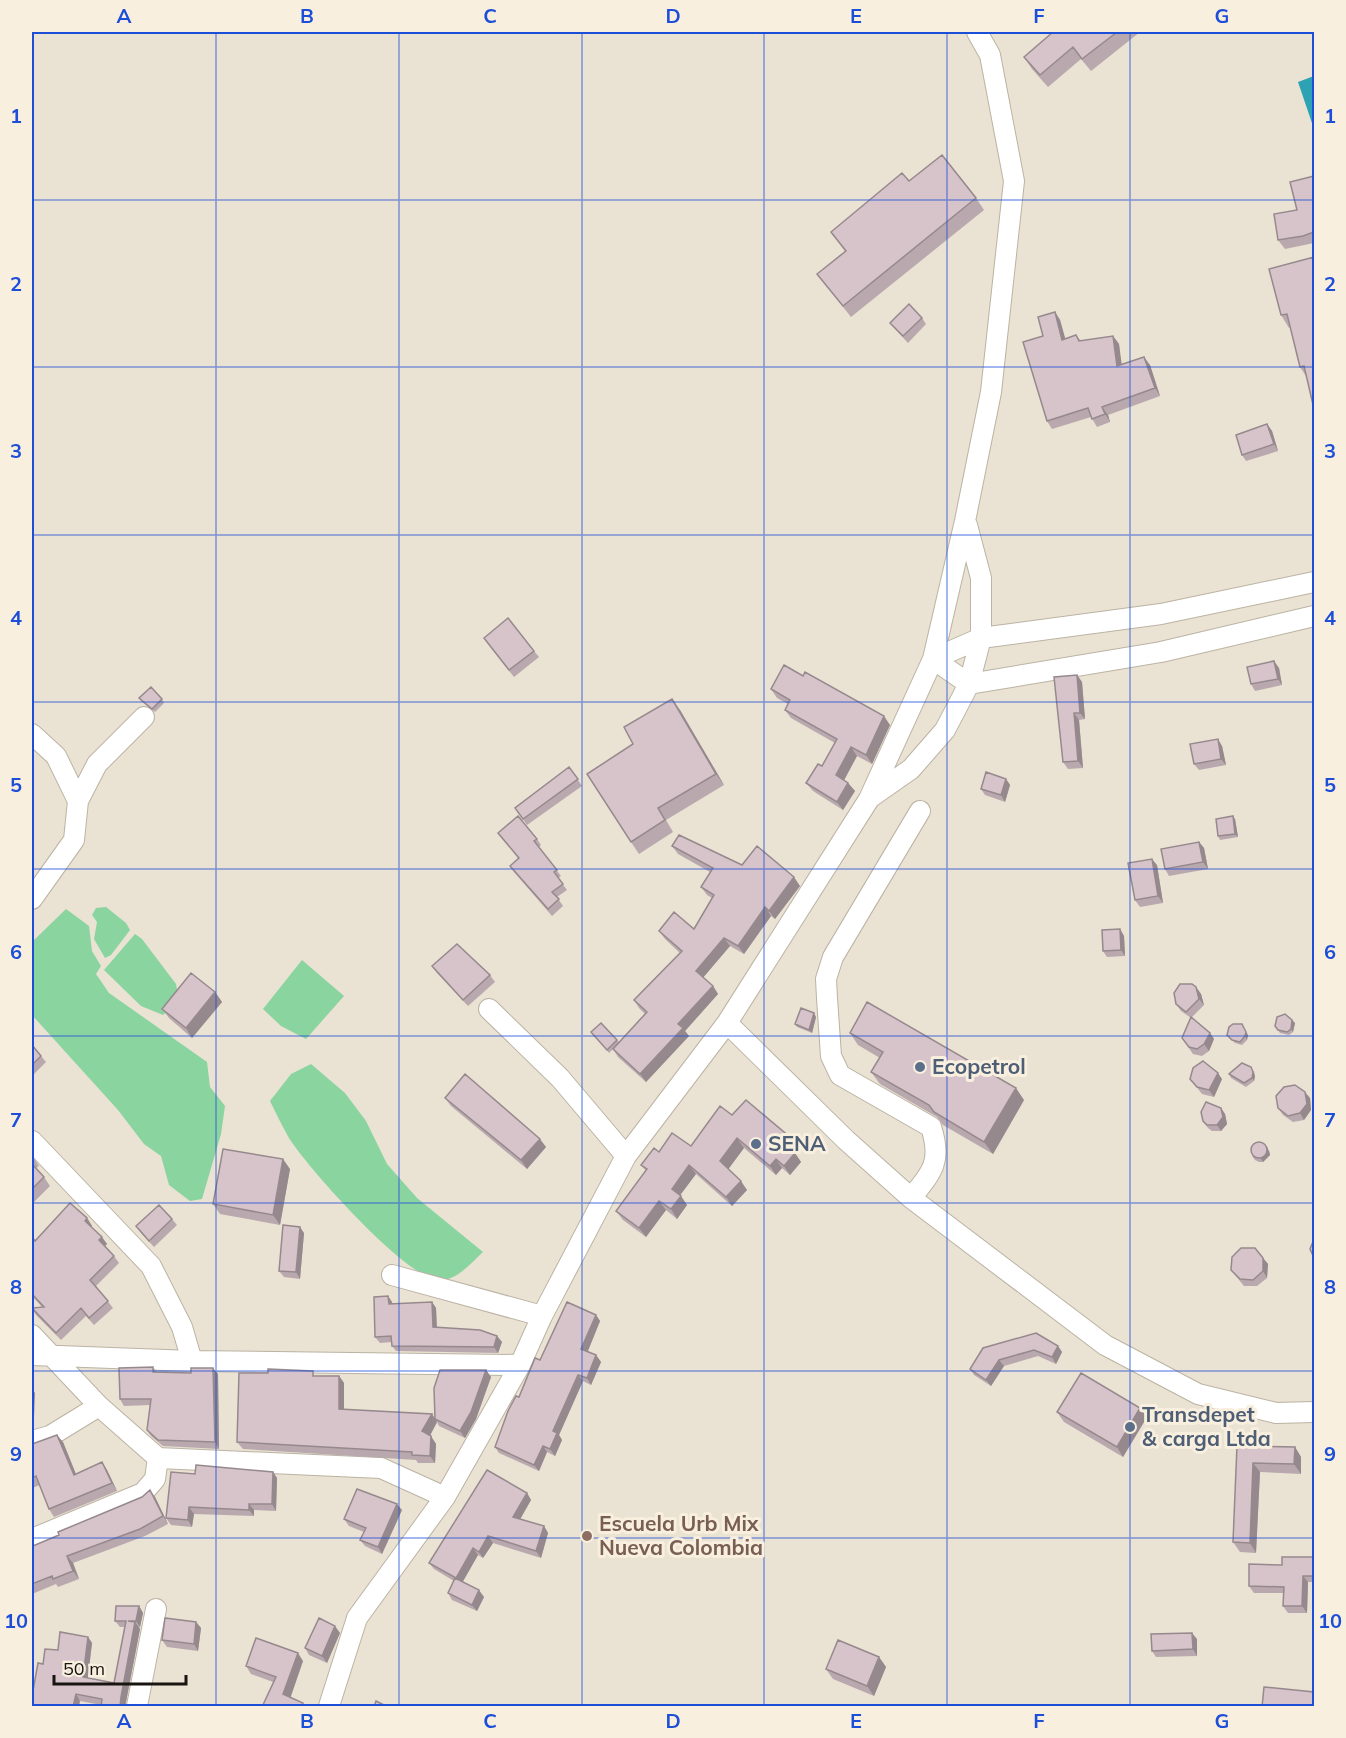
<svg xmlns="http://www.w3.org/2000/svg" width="1346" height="1738" font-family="Mulish,sans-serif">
  <rect width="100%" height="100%" fill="#eae2d2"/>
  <path fill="#8ad4a0" d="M 106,907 L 126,923 L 130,930 L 111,955 L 105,958 L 94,939 L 97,922 L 92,915 L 96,908 Z
    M 66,909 L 89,926 L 92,951 L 101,966 L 96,974 L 109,993 L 207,1062 L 210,1087 L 225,1106 L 221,1134 L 202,1199 L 190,1201 L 169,1185 L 161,1156 L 144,1144 L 118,1110 L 32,1015 L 32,942 Z
    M 135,934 L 142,939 L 176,984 L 179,1000 L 163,1015 L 141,1006 L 104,970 Z
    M 302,960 L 344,996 L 306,1039 L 281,1026 L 263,1009 Z
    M 311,1064 L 345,1093 L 366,1121 L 387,1164 L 417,1198 L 483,1252 C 470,1264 457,1281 438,1280 C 405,1277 307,1167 289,1138 C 282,1126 276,1113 270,1101 L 291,1074 Z"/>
  <path fill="#2da2b4" d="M 1314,76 L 1314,129 L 1298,82 Z"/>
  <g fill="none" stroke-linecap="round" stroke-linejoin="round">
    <defs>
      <path id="minor" d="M 933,659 L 969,684 L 1161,652 L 1314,616
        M 933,659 L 981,638 L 1161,614 L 1314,582
        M 32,734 L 56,756 L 78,801 L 74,840 L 32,899
        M 871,797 L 911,769 L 945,730 L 969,684 L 981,638 L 981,578 L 967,525
        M 78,801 L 97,764 L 144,717
        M 489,1009 L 560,1078 L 626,1156
        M 727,1023 L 846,1140 L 911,1198 L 1105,1345 L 1198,1394 L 1276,1413 L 1314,1412
        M 32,1141 L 151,1266 L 182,1327 L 192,1361
        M 911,1198 C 933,1171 942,1161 931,1127 L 840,1075 L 831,1056 L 827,998 L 826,979 L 833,957 L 920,811
        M 392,1275 L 542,1316
        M 32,1335 L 99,1406 L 158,1458 L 381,1468 L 445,1497
        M 32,1355 L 192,1361 L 520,1365
        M 32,1441 L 50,1436 L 99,1406
        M 32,1539 L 143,1493 L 155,1479 L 158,1458
        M 137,1706 L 156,1609
        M 329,1706 L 357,1618 L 445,1497 L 520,1365 L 542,1316 L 626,1156 L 727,1023 L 869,799 L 933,659 L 965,521 L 991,392 L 1014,181 L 990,55 L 977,32"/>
    </defs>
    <use href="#minor" stroke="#bbb3a3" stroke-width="22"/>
    <use href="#minor" stroke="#fff" stroke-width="20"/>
  </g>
  <path fill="#b9a9ae" d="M 1053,32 L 1140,32 L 1091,71 L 1081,59 L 1048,87 L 1032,69 L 1024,57 Z
    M 1314,176 L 1314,243 L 1285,249 L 1278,240 L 1297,210 Z
    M 909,181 L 976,198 L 984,210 L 851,317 L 817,274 L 845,251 L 831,232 Z
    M 1314,257 L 1306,376 L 1300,367 L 1290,327 L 1289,328 L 1281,315 Z
    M 1055,312 L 1060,320 L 1065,339 L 1076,335 L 1081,341 L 1113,336 L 1119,344 L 1121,365 L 1150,365 L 1160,396 L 1108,415 L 1110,422 L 1097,427 L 1091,417 L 1052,429 L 1047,421 L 1043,336 Z
    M 922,318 L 926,324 L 908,343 L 895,329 L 890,323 Z
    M 1267,424 L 1272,431 L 1278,451 L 1246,461 L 1242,455 Z
    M 488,644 L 534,651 L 539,657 L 514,677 Z
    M 1279,668 L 1282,685 L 1255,691 L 1251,684 Z
    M 1077,675 L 1082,682 L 1085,719 L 1079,720 L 1083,768 L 1068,769 L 1063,762 Z
    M 771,689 L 890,725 L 872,764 L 857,756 L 844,780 L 848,783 L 855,791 L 843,810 L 813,791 L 806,783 L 822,766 L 835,743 L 791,718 L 785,710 L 788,704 L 777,698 Z
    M 139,698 L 162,699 L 164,703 L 155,712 L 141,701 Z
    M 680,710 L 724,785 L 666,820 L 673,832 L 639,854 L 631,842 L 633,744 Z
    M 1222,746 L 1226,765 L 1199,770 L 1194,764 Z
    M 569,767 L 582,786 L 527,825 L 515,808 Z
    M 1006,779 L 1010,785 L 1005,802 L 985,795 L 981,789 Z
    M 1235,819 L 1238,837 L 1220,840 L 1218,836 Z
    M 498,833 L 537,839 L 541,845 L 539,847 L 561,876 L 558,878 L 567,890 L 557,897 L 563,906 L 552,916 L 514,872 L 510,866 L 518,858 Z
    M 1199,842 L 1204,848 L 1208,869 L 1169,876 L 1165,869 Z
    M 672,846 L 742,865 L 800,886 L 775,919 L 771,916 L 744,954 L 730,946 L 703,977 L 713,986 L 718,994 L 685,1031 L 689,1036 L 646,1082 L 618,1057 L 613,1049 L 609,1053 L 591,1032 L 617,1040 L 619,1042 L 645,1014 L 639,1008 L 634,1000 L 680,953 L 665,939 L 659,931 L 694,929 L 712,898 L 707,895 L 701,887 L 710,872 L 678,854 Z
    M 1157,865 L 1163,903 L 1140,907 L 1135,900 Z
    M 1120,929 L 1124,936 L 1125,956 L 1107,957 L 1103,951 Z
    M 432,966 L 490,975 L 495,982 L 468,1006 L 437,973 Z
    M 1196,987 L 1201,994 L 1204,1005 L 1192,1017 L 1210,1033 L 1214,1039 L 1209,1051 L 1202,1056 L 1193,1054 L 1182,1038 L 1191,1018 L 1181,1011 L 1176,1004 Z
    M 215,992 L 222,1002 L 192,1038 L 169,1018 L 162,1009 Z
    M 816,1017 L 812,1033 L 797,1027 L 795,1024 Z
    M 1292,1020 L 1295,1023 L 1293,1032 L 1289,1035 L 1280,1033 L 1275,1026 Z
    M 850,1033 L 1024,1100 L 993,1154 L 943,1125 L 937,1117 L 880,1084 L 871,1072 L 880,1058 L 858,1045 Z
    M 1227,1035 L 1248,1035 L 1247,1040 L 1242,1045 L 1235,1043 Z
    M 32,1045 L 46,1062 L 32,1076 Z
    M 1254,1071 L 1255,1076 L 1254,1081 L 1246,1087 L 1231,1078 L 1229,1074 Z
    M 1222,1079 L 1214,1097 L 1202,1094 L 1195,1085 Z
    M 445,1098 L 546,1147 L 527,1169 L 451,1106 Z
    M 1310,1098 L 1311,1110 L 1304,1120 L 1293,1122 L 1283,1115 L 1278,1108 Z
    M 1221,1108 L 1225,1114 L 1227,1124 L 1221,1131 L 1212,1131 L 1208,1128 L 1203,1121 Z
    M 732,1115 L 791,1138 L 798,1148 L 794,1152 L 801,1162 L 790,1175 L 782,1168 L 776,1175 L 744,1148 L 728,1169 L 747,1190 L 732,1206 L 696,1174 L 680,1195 L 687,1205 L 677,1219 L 666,1210 L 646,1237 L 623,1220 L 616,1211 L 646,1171 L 641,1165 L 659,1152 L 691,1146 Z
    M 1269,1151 L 1270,1155 L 1263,1162 L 1259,1162 L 1255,1160 L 1252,1156 Z
    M 32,1155 L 39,1166 L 36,1168 L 44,1177 L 50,1186 L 32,1204 Z
    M 290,1169 L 280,1225 L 220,1214 L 213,1204 Z
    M 87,1218 L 92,1226 L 91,1227 L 107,1244 L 105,1246 L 114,1256 L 119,1263 L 96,1286 L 113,1308 L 94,1325 L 86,1316 L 61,1340 L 36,1315 L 32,1309 L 42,1307 L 32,1296 L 32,1237 L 35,1241 Z
    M 172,1219 L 177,1225 L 154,1247 L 141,1233 L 136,1226 Z
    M 304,1233 L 300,1279 L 284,1277 L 279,1271 Z
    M 1263,1258 L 1268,1264 L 1267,1278 L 1257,1286 L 1244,1286 L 1231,1270 Z
    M 388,1296 L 393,1304 L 432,1302 L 436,1308 L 437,1328 L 497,1336 L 502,1342 L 498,1353 L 396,1351 L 392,1346 L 392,1342 L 380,1343 L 375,1337 Z
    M 596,1315 L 600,1321 L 587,1352 L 596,1355 L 601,1362 L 591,1385 L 583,1381 L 559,1435 L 562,1440 L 555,1456 L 547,1452 L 539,1471 L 499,1453 L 495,1447 L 519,1397 L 540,1360 Z
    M 1058,1346 L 1062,1352 L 1056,1364 L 1038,1356 L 1004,1366 L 991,1386 L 974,1375 L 970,1369 L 983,1348 Z
    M 153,1367 L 157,1372 L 218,1374 L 219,1449 L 163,1446 L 151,1436 L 147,1430 L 150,1405 L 124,1406 L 120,1399 Z
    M 486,1370 L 491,1377 L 476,1419 L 465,1438 L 439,1426 L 437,1422 L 430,1436 L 436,1444 L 435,1463 L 418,1463 L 416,1460 L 243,1449 L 237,1442 L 316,1376 L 339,1376 L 344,1383 L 344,1410 L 432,1414 L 435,1419 Z
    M 1057,1412 L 1147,1417 L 1123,1457 L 1064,1422 Z
    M 63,1442 L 76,1474 L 102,1462 L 107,1470 L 117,1491 L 54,1517 L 49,1509 L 40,1485 L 32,1488 L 32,1444 Z
    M 1237,1446 L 1295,1447 L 1301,1457 L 1301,1474 L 1260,1472 L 1256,1553 L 1240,1552 L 1233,1542 Z
    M 273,1472 L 277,1478 L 276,1511 L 254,1510 L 254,1516 L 194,1514 L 192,1527 L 171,1525 L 166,1518 L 195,1474 Z
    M 527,1493 L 531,1500 L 520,1519 L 544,1526 L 548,1533 L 541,1558 L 493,1543 L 483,1558 L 478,1555 L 462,1582 L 484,1597 L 477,1611 L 452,1600 L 448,1593 L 454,1581 L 434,1569 L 429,1563 Z
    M 155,1497 L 168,1524 L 145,1536 L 73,1563 L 79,1579 L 58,1587 L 56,1584 L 32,1594 L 32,1543 L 34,1545 Z
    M 402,1510 L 382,1554 L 365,1546 L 360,1540 L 364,1532 L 349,1526 L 344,1519 Z
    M 1313,1557 L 1314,1559 L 1314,1582 L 1308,1582 L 1307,1613 L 1288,1613 L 1283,1606 L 1283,1593 L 1254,1593 L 1249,1586 L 1282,1565 Z
    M 139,1606 L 143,1613 L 140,1627 L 139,1627 L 140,1629 L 125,1707 L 101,1707 L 101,1705 L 80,1701 L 43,1664 L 58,1650 L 88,1637 L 92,1643 L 88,1678 L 114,1683 L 125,1627 L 120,1627 L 115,1621 Z
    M 196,1622 L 201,1628 L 198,1651 L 167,1647 L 162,1640 Z
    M 340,1633 L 327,1663 L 309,1655 L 305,1648 Z
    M 1197,1639 L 1197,1656 L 1156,1657 L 1152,1651 Z
    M 879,1657 L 886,1667 L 874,1696 L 833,1679 L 826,1669 Z
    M 303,1661 L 290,1697 L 262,1707 L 273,1682 L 251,1674 L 246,1666 Z"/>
  <path fill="#96898d" d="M 1055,312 L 1060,320 L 1068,348 L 1062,340 Z
    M 1113,336 L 1119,344 L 1123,374 L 1117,366 Z
    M 1144,357 L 1150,365 L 1160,396 L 1155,388 Z
    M 1102,407 L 1108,415 L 1110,422 L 1105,414 Z
    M 1267,424 L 1272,431 L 1278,451 L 1274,444 Z
    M 1274,661 L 1279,668 L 1282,685 L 1278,679 Z
    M 1077,675 L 1082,682 L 1085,719 L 1080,713 Z
    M 672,699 L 680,710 L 724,785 L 716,774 Z
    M 1074,713 L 1079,720 L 1083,768 L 1078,761 Z
    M 884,716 L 890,725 L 872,764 L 866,755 Z
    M 1218,739 L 1222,746 L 1226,765 L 1221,759 Z
    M 851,747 L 857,756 L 842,784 L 836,775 Z
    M 1006,779 L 1010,785 L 1005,802 L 1001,795 Z
    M 848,783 L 855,791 L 843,810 L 837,802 Z
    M 1233,816 L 1235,819 L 1238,837 L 1235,834 Z
    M 1199,842 L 1204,848 L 1208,869 L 1203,862 Z
    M 1152,859 L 1157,865 L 1163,903 L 1158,896 Z
    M 794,877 L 800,886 L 775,919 L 769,911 Z
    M 765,907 L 771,916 L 744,954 L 738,946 Z
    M 1120,929 L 1124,936 L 1125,956 L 1121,950 Z
    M 724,938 L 730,946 L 702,979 L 696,971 Z
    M 713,986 L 718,994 L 685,1031 L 689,1036 L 646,1082 L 640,1074 L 678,1024 Z
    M 1196,987 L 1201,994 L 1204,1005 L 1199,999 Z
    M 215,992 L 222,1002 L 192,1038 L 186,1028 Z
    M 814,1013 L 816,1017 L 812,1033 L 809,1030 Z
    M 1292,1020 L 1295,1023 L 1293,1032 L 1291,1029 Z
    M 1242,1024 L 1248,1035 L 1247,1040 L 1245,1036 Z
    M 1210,1033 L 1214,1039 L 1209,1051 L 1204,1044 Z
    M 1251,1067 L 1255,1076 L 1254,1081 L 1252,1078 Z
    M 1218,1073 L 1222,1079 L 1214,1097 L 1209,1090 Z
    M 1016,1088 L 1024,1100 L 993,1154 L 984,1142 Z
    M 1305,1092 L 1310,1098 L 1311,1110 L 1304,1120 L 1300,1113 Z
    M 1221,1108 L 1225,1114 L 1227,1124 L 1221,1131 L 1217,1125 Z
    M 737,1138 L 744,1148 L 727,1171 L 720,1161 Z
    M 791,1138 L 798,1148 L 792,1155 L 786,1145 Z
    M 540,1139 L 546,1147 L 527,1169 L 521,1160 Z
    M 1267,1147 L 1269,1151 L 1270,1155 L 1263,1162 L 1261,1159 Z
    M 795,1153 L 801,1162 L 790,1175 L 784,1166 Z
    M 283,1159 L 290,1169 L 280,1225 L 273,1215 Z
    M 776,1159 L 782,1168 L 776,1175 L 770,1166 Z
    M 689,1165 L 696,1174 L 678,1198 L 672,1189 Z
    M 741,1181 L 747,1190 L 732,1206 L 726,1197 Z
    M 681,1196 L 687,1205 L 677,1219 L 671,1209 Z
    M 659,1201 L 666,1210 L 646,1237 L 639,1228 Z
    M 87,1218 L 92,1226 L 90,1228 L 85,1221 Z
    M 300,1227 L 304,1233 L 300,1279 L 296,1272 Z
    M 102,1237 L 107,1244 L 104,1247 L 99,1240 Z
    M 1263,1258 L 1268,1264 L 1267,1278 L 1263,1271 Z
    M 388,1296 L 392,1302 L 393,1310 L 389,1304 Z
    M 432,1302 L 436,1308 L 437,1333 L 433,1327 Z
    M 596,1315 L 600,1321 L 586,1356 L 581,1349 Z
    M 497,1336 L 502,1342 L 498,1353 L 494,1347 Z
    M 1058,1346 L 1062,1352 L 1056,1364 L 1052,1357 Z
    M 596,1355 L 601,1362 L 591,1385 L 587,1378 Z
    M 999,1360 L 1004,1366 L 991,1386 L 986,1380 Z
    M 213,1368 L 218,1374 L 219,1449 L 215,1442 Z
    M 486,1370 L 491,1377 L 476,1419 L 465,1438 L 460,1431 Z
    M 578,1375 L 583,1381 L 559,1435 L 562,1440 L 555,1456 L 550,1449 L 553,1431 Z
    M 339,1376 L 344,1383 L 344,1417 L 339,1409 Z
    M 32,1388 L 35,1393 L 34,1418 L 32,1415 Z
    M 1140,1408 L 1147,1417 L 1123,1457 L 1117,1447 Z
    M 432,1414 L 437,1422 L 428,1439 L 422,1431 Z
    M 57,1435 L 63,1442 L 79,1482 L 74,1475 Z
    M 431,1436 L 436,1444 L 435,1463 L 430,1456 Z
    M 543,1446 L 547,1452 L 539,1471 L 534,1465 Z
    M 1295,1447 L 1301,1457 L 1301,1474 L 1294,1464 Z
    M 102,1462 L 107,1470 L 117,1491 L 112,1483 Z
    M 1253,1463 L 1260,1472 L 1256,1553 L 1250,1543 Z
    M 273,1472 L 277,1478 L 276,1511 L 272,1504 Z
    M 150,1490 L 155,1497 L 168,1524 L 163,1516 Z
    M 527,1493 L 531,1500 L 518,1523 L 513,1517 Z
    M 249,1504 L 254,1510 L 254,1516 L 249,1510 Z
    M 397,1504 L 402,1510 L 382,1554 L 378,1547 Z
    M 189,1507 L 194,1514 L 192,1527 L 188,1520 Z
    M 544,1526 L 548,1533 L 541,1558 L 536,1551 Z
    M 488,1536 L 493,1543 L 483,1558 L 479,1552 Z
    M 473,1548 L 478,1555 L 461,1585 L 456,1578 Z
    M 67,1556 L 73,1563 L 79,1579 L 73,1571 Z
    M 1313,1557 L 1314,1559 L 1314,1578 L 1313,1576 Z
    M 1303,1576 L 1308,1582 L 1307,1613 L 1302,1606 Z
    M 479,1590 L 484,1597 L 477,1611 L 472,1605 Z
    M 139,1606 L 143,1613 L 140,1627 L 136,1621 Z
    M 135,1622 L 140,1629 L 125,1707 L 120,1707 L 121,1697 Z
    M 196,1622 L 201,1628 L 198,1651 L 194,1644 Z
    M 335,1626 L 340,1633 L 327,1663 L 322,1656 Z
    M 1192,1633 L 1197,1639 L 1197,1656 L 1193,1649 Z
    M 88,1637 L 92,1643 L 87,1684 L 83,1677 Z
    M 298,1653 L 303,1661 L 289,1702 L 283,1694 Z
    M 879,1657 L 886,1667 L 874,1696 L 867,1686 Z
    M 76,1694 L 80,1701 L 79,1707 L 73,1707 Z"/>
  <path fill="#d7c4ca" stroke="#96898d" stroke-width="1.5" d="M 1053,32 L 1117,32 L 1082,59 L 1073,47 L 1040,75 L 1024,57 Z
    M 942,155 L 976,198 L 843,306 L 817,274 L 846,251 L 831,232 L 902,173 L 909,181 Z
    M 1314,176 L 1314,232 L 1303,236 L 1278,240 L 1274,214 L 1297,210 L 1290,182 Z
    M 1314,257 L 1314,409 L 1304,366 L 1300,367 L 1287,314 L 1281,315 L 1269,269 Z
    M 909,304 L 922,318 L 903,336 L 890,323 Z
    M 1055,312 L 1062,340 L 1076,335 L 1079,341 L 1113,336 L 1117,366 L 1144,357 L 1155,388 L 1102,407 L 1105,414 L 1092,419 L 1088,408 L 1047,421 L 1023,342 L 1043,336 L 1038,317 Z
    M 1267,424 L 1274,444 L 1242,455 L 1236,435 Z
    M 508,618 L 534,651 L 509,670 L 484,638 Z
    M 1274,661 L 1278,679 L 1251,684 L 1247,667 Z
    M 784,665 L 803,676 L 805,672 L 884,716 L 866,755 L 851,747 L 836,775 L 848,783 L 837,802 L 806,783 L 818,764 L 822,766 L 837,739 L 785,710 L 790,700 L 771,689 Z
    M 1077,675 L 1080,713 L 1074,713 L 1078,761 L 1063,762 L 1054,677 Z
    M 151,687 L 162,699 L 152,709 L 139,698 Z
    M 672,699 L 716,774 L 658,808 L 665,820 L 631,842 L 587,774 L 633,744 L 624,727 Z
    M 1218,739 L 1221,759 L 1194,764 L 1190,744 Z
    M 569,767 L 578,779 L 523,819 L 515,808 Z
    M 986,772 L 1006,779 L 1001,795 L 981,789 Z
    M 518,816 L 537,839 L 534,841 L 557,870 L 554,872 L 563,884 L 552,892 L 559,899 L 548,909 L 510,866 L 519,858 L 498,833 Z
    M 1233,816 L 1235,834 L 1218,836 L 1216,819 Z
    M 679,835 L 742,865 L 757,846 L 794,877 L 769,911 L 765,907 L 738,946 L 724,938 L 696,971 L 713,986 L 678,1024 L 683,1028 L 640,1074 L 613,1049 L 647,1012 L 634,1000 L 682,951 L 659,931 L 674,912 L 694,929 L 714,895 L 701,887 L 713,868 L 672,846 Z
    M 1199,842 L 1203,862 L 1165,869 L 1161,849 Z
    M 1152,859 L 1158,896 L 1135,900 L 1128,863 Z
    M 1120,929 L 1121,950 L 1103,951 L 1102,930 Z
    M 457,944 L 490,975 L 463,1000 L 432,966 Z
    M 191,973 L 215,992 L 186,1028 L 162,1009 Z
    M 1180,984 L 1192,984 L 1196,987 L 1199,999 L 1186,1012 L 1176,1004 L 1174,993 Z
    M 867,1002 L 1016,1088 L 984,1142 L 934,1112 L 929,1105 L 871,1072 L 883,1052 L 850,1033 Z
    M 801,1008 L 814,1013 L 809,1030 L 795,1024 Z
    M 1285,1014 L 1292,1020 L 1291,1029 L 1287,1032 L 1278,1030 L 1275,1026 L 1277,1017 Z
    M 1191,1017 L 1210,1033 L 1204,1044 L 1197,1049 L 1189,1047 L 1182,1038 Z
    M 601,1023 L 617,1040 L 607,1050 L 591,1032 Z
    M 1233,1024 L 1242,1024 L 1246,1032 L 1245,1036 L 1240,1042 L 1232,1040 L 1227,1035 L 1229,1027 Z
    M 32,1045 L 41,1056 L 32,1065 Z
    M 1203,1061 L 1218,1073 L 1209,1090 L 1197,1087 L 1190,1079 L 1193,1068 Z
    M 1242,1063 L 1251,1067 L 1253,1072 L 1252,1078 L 1244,1083 L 1229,1074 Z
    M 465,1074 L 540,1139 L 521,1160 L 445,1098 Z
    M 1295,1085 L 1305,1092 L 1307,1104 L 1300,1113 L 1288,1116 L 1278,1108 L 1276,1096 L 1284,1087 Z
    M 746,1100 L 791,1138 L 786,1145 L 795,1153 L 784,1166 L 776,1159 L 770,1166 L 737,1138 L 720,1161 L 741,1181 L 726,1197 L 689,1165 L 672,1189 L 681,1196 L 671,1209 L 659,1201 L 639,1228 L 616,1211 L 647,1169 L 641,1165 L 654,1148 L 659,1152 L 672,1133 L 691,1146 L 720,1106 L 732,1115 Z
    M 1206,1102 L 1221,1108 L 1223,1117 L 1217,1125 L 1207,1125 L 1203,1121 L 1201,1112 Z
    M1251 1150a8 8 0 1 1 16 0a8 8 0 1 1-16 0Z
    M 223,1149 L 283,1159 L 273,1215 L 213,1204 Z
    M 32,1164 L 44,1177 L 32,1189 Z
    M 70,1203 L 87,1218 L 85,1221 L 102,1237 L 99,1240 L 114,1256 L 90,1280 L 108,1301 L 89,1318 L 81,1308 L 56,1333 L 32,1308 L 44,1307 L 32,1294 L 32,1237 L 35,1241 Z
    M 159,1205 L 172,1219 L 149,1241 L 136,1226 Z
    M 283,1225 L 300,1227 L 296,1272 L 279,1271 Z
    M 1314,1239 L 1314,1258 L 1310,1249 Z
    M 1241,1248 L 1255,1248 L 1263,1258 L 1263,1271 L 1253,1280 L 1240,1279 L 1231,1270 L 1232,1257 Z
    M 388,1296 L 389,1304 L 432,1302 L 433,1327 L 480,1330 L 497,1336 L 494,1347 L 392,1346 L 391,1336 L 375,1337 L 374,1297 Z
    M 567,1302 L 596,1315 L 581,1349 L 596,1355 L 587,1378 L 578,1375 L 553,1431 L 557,1433 L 550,1449 L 543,1446 L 534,1465 L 495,1447 L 508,1411 L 516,1396 L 519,1397 L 535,1358 L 540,1360 Z
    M 1036,1333 L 1058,1346 L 1052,1357 L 1034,1350 L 999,1360 L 986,1380 L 970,1369 L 983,1348 Z
    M 153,1367 L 153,1372 L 191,1373 L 191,1368 L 213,1368 L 215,1442 L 158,1440 L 147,1430 L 151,1399 L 120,1399 L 119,1368 Z
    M 268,1369 L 313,1371 L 313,1376 L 339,1376 L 339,1409 L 432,1414 L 422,1431 L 431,1436 L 430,1456 L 412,1455 L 412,1452 L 237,1442 L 239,1373 L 268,1373 Z
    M 440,1370 L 486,1370 L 471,1412 L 460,1431 L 435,1419 L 434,1388 Z
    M 1081,1373 L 1140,1408 L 1117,1447 L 1057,1412 Z
    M 57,1435 L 74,1475 L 102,1462 L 112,1483 L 49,1509 L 36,1476 L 32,1478 L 32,1444 Z
    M 1237,1446 L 1295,1447 L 1294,1464 L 1253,1463 L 1250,1543 L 1233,1542 Z
    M 196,1465 L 273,1472 L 272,1504 L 249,1504 L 249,1510 L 189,1507 L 188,1520 L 166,1518 L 171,1472 L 195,1474 Z
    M 487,1470 L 527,1493 L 513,1517 L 544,1526 L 536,1551 L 488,1536 L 479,1552 L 473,1548 L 456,1578 L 429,1563 Z
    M 357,1489 L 397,1504 L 378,1547 L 360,1540 L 366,1528 L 344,1519 Z
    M 150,1490 L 163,1516 L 140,1529 L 67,1556 L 73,1571 L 53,1579 L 52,1576 L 32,1584 L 32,1543 L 33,1546 L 59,1535 L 58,1532 L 142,1497 Z
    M 1282,1557 L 1313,1557 L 1313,1576 L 1303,1576 L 1302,1606 L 1283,1606 L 1284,1587 L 1249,1586 L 1249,1564 L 1282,1565 Z
    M 455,1578 L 479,1590 L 472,1605 L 448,1593 Z
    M 116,1606 L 139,1606 L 136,1621 L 128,1621 L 135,1622 L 121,1697 L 120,1707 L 101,1707 L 102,1699 L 76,1694 L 73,1707 L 32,1707 L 32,1696 L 38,1663 L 43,1664 L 45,1649 L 58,1650 L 60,1632 L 88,1637 L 83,1677 L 114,1683 L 126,1621 L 115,1621 Z
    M 165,1618 L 196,1622 L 194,1644 L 162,1640 Z
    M 319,1618 L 335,1626 L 322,1656 L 305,1648 Z
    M 1192,1633 L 1193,1649 L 1152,1651 L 1151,1634 Z
    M 256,1638 L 298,1653 L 283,1694 L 303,1703 L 301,1707 L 262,1707 L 276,1677 L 246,1666 Z
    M 838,1640 L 879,1657 L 867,1686 L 826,1669 Z
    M 1264,1687 L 1314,1692 L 1314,1707 L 1262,1707 Z
    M 376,1701 L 388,1707 L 374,1707 Z"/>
  <path fill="none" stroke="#1d4ed8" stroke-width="1.5" stroke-opacity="0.55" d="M 216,32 L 216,1706M 399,32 L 399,1706M 582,32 L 582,1706M 764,32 L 764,1706M 947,32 L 947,1706M 1130,32 L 1130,1706M 32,200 L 1314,200M 32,367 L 1314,367M 32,535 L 1314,535M 32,702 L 1314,702M 32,869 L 1314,869M 32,1036 L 1314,1036M 32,1203 L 1314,1203M 32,1371 L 1314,1371M 32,1538 L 1314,1538"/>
  <g fill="#5c6f8a" stroke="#f8efdf" stroke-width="2">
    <circle cx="920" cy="1067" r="6"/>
    <circle cx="756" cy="1144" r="6"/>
    <circle cx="1130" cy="1427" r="6"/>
  </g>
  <circle fill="#8d6e63" stroke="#f8efdf" stroke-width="2" cx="587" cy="1536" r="6"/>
  <g text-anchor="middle" stroke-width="6" stroke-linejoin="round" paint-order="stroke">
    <g font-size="21" font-weight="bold" fill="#4e5e75" stroke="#f8efdf" text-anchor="start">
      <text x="932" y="1074">Ecopetrol</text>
      <text x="768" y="1151">SENA</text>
      <text x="1142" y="1422">Transdepet<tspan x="1142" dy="24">&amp; carga Ltda</tspan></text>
    </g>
    <g font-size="21" font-weight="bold" fill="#785e54" stroke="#f8efdf" text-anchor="start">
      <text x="599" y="1531">Escuela Urb Mix<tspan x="599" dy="24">Nueva Colombia</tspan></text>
    </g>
  </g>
  <rect width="1346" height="1738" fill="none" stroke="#f8efdf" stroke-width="66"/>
  <path d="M54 1675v9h132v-9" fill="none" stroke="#181510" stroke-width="3"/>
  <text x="63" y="1675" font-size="18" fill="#181510" stroke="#f8efdf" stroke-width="4.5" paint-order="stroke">50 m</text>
  <rect x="33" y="33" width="1280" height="1672" fill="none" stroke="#1d4ed8" stroke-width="2"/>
  <g font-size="20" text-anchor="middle" font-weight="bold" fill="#1d4ed8">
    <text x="124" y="23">A</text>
    <text x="307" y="23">B</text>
    <text x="490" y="23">C</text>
    <text x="673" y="23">D</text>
    <text x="856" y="23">E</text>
    <text x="1039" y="23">F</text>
    <text x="1222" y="23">G</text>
    <text x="16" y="123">1</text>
    <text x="1330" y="123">1</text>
    <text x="16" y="291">2</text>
    <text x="1330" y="291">2</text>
    <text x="16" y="458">3</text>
    <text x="1330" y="458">3</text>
    <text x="16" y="625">4</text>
    <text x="1330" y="625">4</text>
    <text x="16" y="792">5</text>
    <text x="1330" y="792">5</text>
    <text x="16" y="959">6</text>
    <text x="1330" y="959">6</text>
    <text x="16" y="1127">7</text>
    <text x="1330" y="1127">7</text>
    <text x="16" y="1294">8</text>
    <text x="1330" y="1294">8</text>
    <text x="16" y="1461">9</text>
    <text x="1330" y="1461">9</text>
    <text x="16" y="1628">10</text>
    <text x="1330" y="1628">10</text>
    <text x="124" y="1728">A</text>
    <text x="307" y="1728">B</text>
    <text x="490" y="1728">C</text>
    <text x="673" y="1728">D</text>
    <text x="856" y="1728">E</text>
    <text x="1039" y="1728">F</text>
    <text x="1222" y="1728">G</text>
  </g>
</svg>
